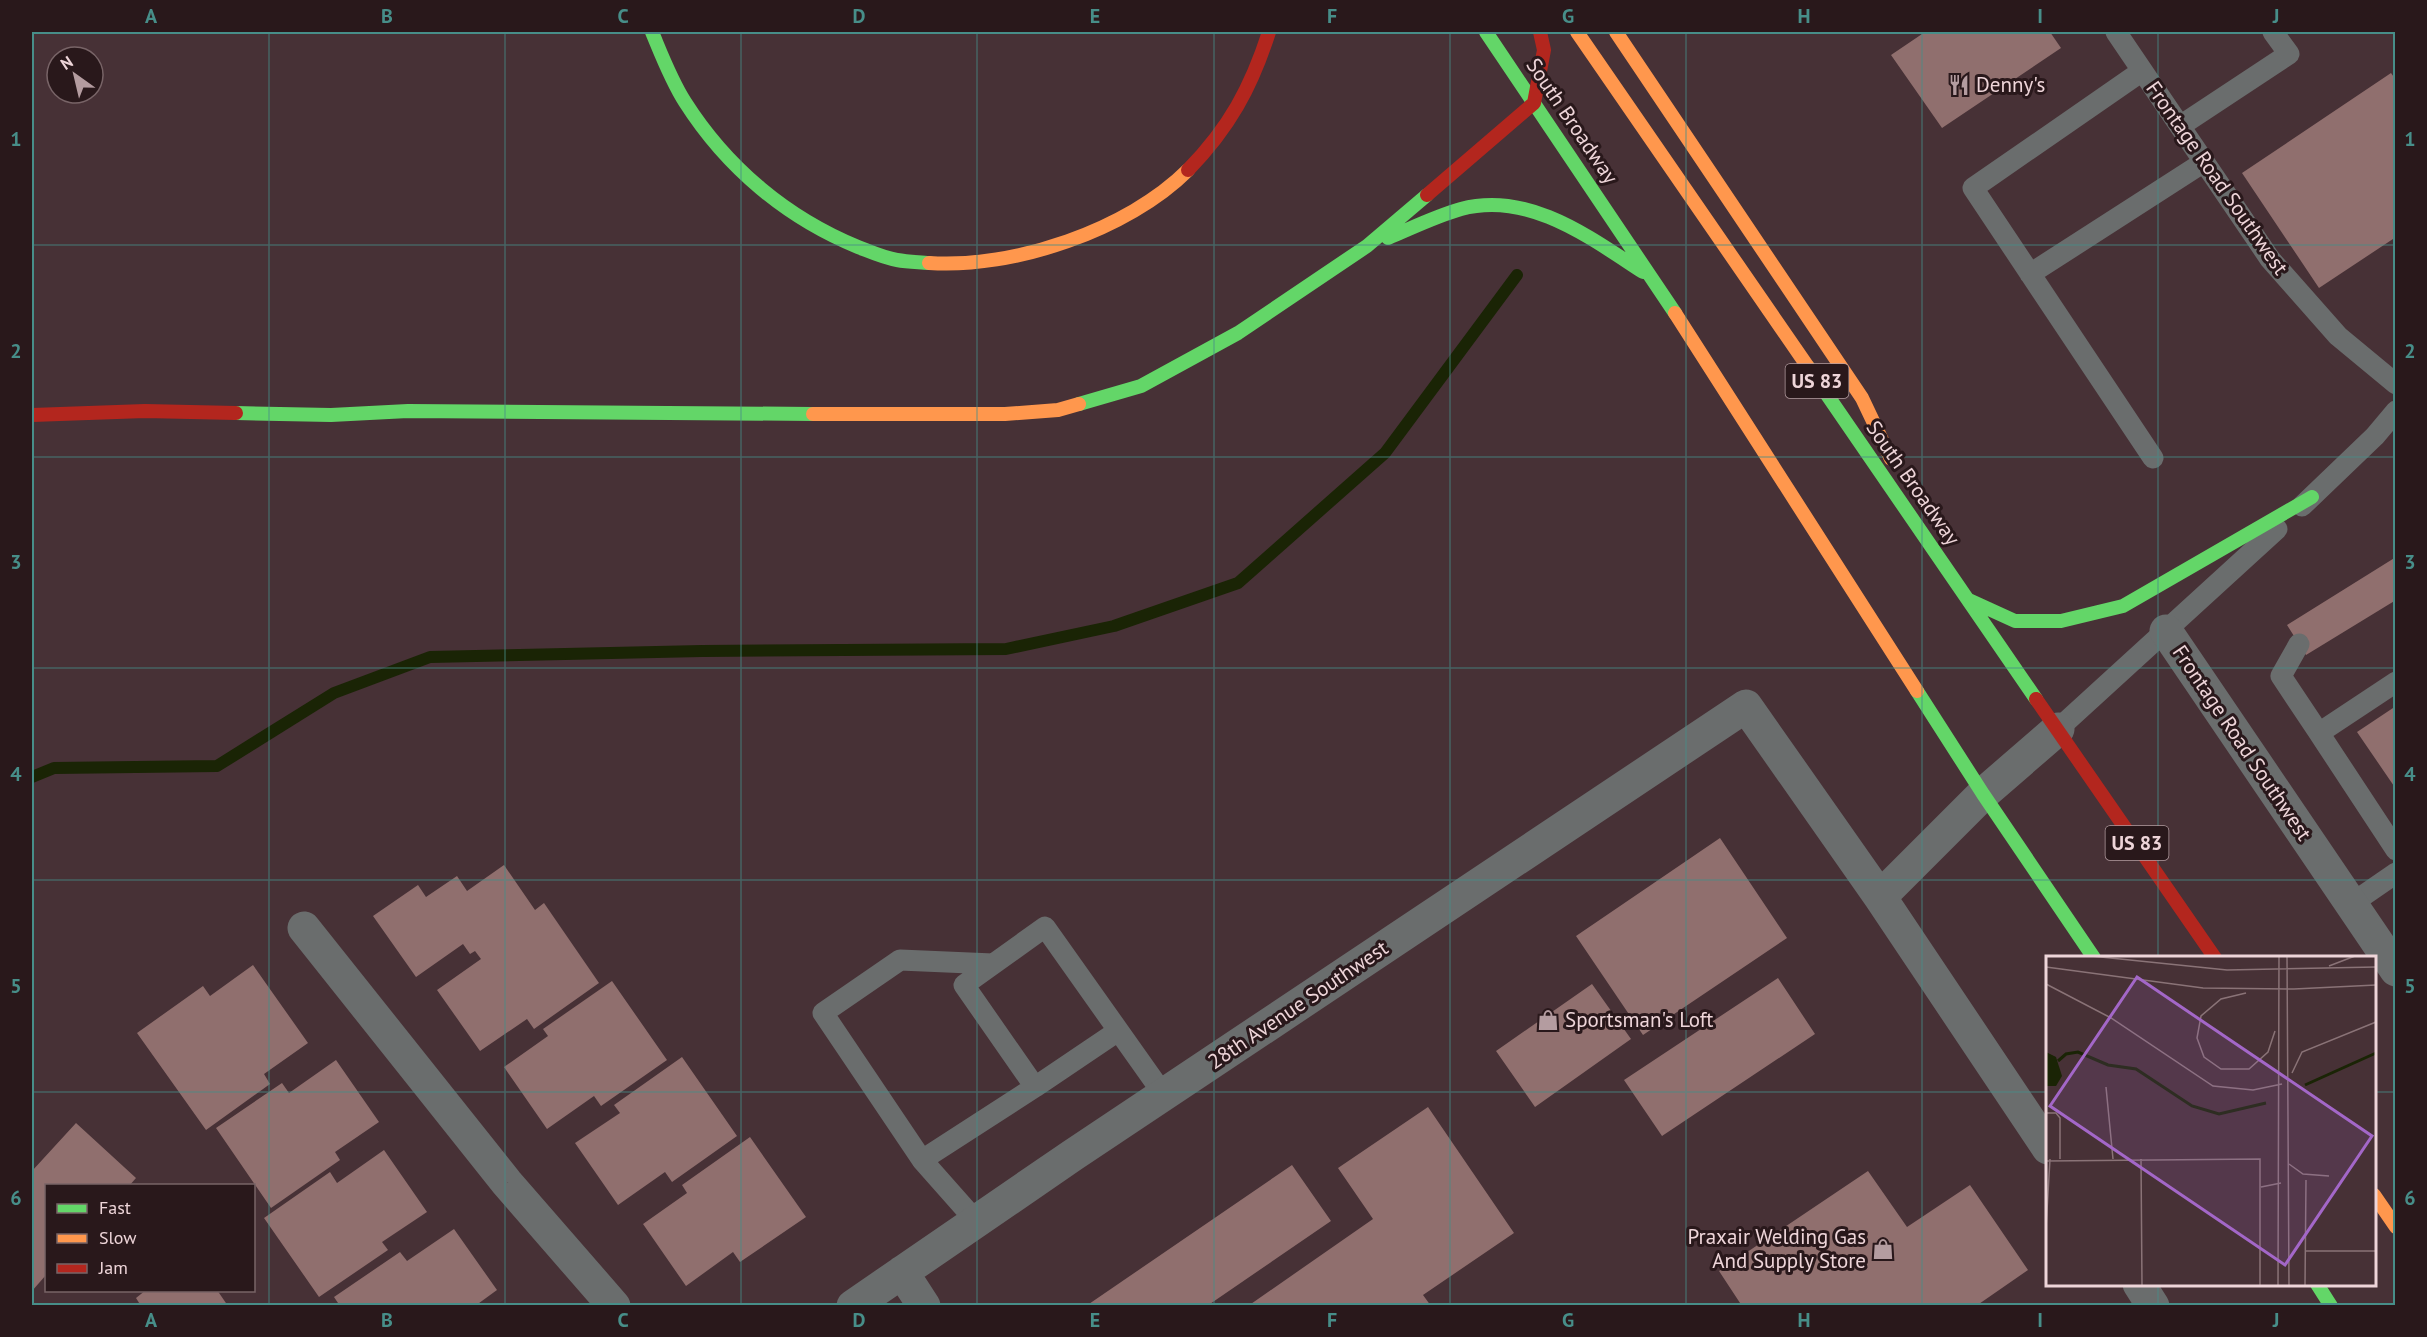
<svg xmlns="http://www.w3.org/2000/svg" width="2427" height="1337" font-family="'PT Sans',sans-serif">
  <rect width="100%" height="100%" fill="#473136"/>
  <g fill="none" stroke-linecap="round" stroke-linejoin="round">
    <path stroke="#1a2405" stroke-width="12" d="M 32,777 L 54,768 L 217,766 L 334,693 L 430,657 L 702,651 L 1006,649 L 1114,626 L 1238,583 L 1385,453 L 1517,275"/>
  </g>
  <path fill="#906f6e" d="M 1925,32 L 2050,32 L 2061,48 L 1942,128 L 1891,55 Z
    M 2391,73 L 2396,80 L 2396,237 L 2319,288 L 2242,173 Z
    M 2396,557 L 2396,600 L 2306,655 L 2287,625 Z
    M 2396,706 L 2396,789 L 2357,732 Z
    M 1720,838 L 1787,938 L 1643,1035 L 1576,936 Z
    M 504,865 L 535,910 L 544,903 L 599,983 L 534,1029 L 527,1019 L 480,1051 L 437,990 L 481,959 L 475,951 L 470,954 L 463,944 L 416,977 L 373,916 L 418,885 L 426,897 L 457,876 L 467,891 Z
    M 253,965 L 308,1043 L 264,1074 L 270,1084 L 206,1130 L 137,1033 L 203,986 L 210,996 Z
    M 1778,978 L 1815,1034 L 1662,1136 L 1624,1080 Z
    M 612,981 L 667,1060 L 601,1106 L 594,1096 L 547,1129 L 504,1067 L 548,1036 L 543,1029 Z
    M 1592,984 L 1631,1039 L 1535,1107 L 1496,1051 Z
    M 682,1057 L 737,1136 L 672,1182 L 665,1172 L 618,1205 L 575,1143 L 620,1113 L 614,1105 Z
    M 336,1060 L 379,1122 L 335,1152 L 340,1160 L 271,1208 L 216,1128 L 282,1083 L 289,1093 Z
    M 1428,1107 L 1514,1233 L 1423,1295 L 1431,1306 L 1248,1306 L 1373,1219 L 1338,1168 Z
    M 76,1123 L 136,1178 L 129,1186 L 46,1186 L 46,1275 L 32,1291 L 32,1171 Z
    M 750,1137 L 806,1217 L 740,1262 L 733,1252 L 686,1286 L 643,1224 L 687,1193 L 682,1185 Z
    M 384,1150 L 427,1212 L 382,1242 L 388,1250 L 319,1297 L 264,1218 L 330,1172 L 337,1183 Z
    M 1292,1165 L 1331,1221 L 1207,1306 L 1086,1306 Z
    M 1868,1171 L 1907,1227 L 1970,1185 L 2028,1270 L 1976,1306 L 1742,1306 L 1719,1271 Z
    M 454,1229 L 497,1290 L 475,1306 L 340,1306 L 334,1297 L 400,1252 L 407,1261 Z
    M 146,1290 L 217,1290 L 228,1306 L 141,1306 L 136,1298 Z"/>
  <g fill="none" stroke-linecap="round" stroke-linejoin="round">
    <path stroke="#6a6d6d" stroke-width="21" d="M 2116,32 L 2270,259 L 2338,336 L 2396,384
      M 2142,71 L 1973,188 L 2153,458
      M 2180,126 L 2289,54 L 2273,32
      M 2030,274 L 2204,162
      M 2302,506 L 2375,436 L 2396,411
      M 2299,644 L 2281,676 L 2319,733
      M 2396,682 L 2319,733 L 2396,850
      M 2058,729 L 2277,529
      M 2351,904 L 2396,873
      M 1118,1031 L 1035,1087 L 964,985 L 1045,927 L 1164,1095
      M 922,1160 L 1035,1087
      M 976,1221 L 922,1160 L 823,1013 L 900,960 L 993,964"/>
    <path stroke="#6a6d6d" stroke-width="33" d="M 2166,631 L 2396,970
      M 1880,897 L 1983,794 L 2058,729
      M 304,928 L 507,1183 L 614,1306
      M 902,1272 L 924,1306
      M 2139,1284 L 2153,1306
      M 853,1306 L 1073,1155 L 1746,706 L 1880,897 L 2048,1148"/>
    <path stroke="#63d668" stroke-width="14" d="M 652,32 C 662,56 671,80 685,102 C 727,168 787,218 858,247 C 871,252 884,258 897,260 C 908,262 919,262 929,263
      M 1486,32 L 1675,313
      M 1388,238 C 1412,228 1436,216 1461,209 C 1529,191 1589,237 1643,272
      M 1808,367 L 2036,699
      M 1079,404 L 1141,386 L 1238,333 L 1367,246 L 1427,195
      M 236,413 L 331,415 L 408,411 L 813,414
      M 1969,600 L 2015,621 L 2061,621 L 2123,606 L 2312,497
      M 1917,691 L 1983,794 L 2094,958
      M 2317,1284 L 2331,1306"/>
    <path stroke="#ff974d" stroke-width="14" d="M 1577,32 L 1808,367
      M 1616,32 L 1862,398 L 1891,459
      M 929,263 C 1013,269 1128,230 1188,170
      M 1675,313 L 1917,691
      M 813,414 L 1005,414 L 1058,410 L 1079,404
      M 2374,1195 L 2396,1227"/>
    <path stroke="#b3261e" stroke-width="14" d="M 1188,170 C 1229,128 1251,88 1269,32
      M 1427,195 L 1534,103 L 1544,50 L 1540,32
      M 32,415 L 145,411 L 236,413
      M 2036,699 L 2215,958"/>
  </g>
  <path fill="none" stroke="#478e89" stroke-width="1.5" stroke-opacity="0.55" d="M 269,32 L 269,1306M 505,32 L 505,1306M 741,32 L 741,1306M 977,32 L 977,1306M 1214,32 L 1214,1306M 1450,32 L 1450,1306M 1686,32 L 1686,1306M 1922,32 L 1922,1306M 2158,32 L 2158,958M 32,245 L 2396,245M 32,457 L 2396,457M 32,668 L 2396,668M 32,880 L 2396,880M 32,1092 L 2048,1092M 2374,1092 L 2396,1092M 2158,1284 L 2158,1306"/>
  <defs>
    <symbol id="restaurant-bare" viewBox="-9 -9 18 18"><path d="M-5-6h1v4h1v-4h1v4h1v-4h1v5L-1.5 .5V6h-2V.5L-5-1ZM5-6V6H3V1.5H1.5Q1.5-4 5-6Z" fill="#b49ca0" stroke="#29181b" stroke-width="2.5" paint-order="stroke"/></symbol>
    <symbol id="shop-bare" viewBox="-9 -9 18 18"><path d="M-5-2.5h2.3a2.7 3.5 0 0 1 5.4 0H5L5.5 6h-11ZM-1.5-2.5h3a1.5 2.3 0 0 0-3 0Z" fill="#b49ca0" stroke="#29181b" stroke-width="2.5" paint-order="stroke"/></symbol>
  </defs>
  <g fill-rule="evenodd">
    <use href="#restaurant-bare" x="1944" y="70" width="30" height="30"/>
    <use href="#shop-bare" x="1533" y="1005" width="30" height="30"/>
    <use href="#shop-bare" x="1868" y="1234" width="30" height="30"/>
  </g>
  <g text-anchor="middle" stroke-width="6" stroke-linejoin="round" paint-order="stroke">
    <g fill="#29181b" stroke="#b39ca0" stroke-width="1.5">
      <rect x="1785.5" y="364" width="63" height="34" rx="4.5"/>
      <rect x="2105.5" y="826" width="63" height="34" rx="4.5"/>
    </g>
    <g font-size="20" font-weight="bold" fill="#eed5d9">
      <text x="1817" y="388">US 83</text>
      <text x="2137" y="850">US 83</text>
    </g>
    <g font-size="21" fill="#eed5d9" stroke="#29181b" text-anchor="start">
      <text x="1976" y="92">Denny's</text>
      <text x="1565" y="1027">Sportsman's Loft</text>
      <text x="1866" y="1244" text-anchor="end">Praxair Welding Gas<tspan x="1866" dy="24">And Supply Store</tspan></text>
    </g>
    <g font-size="21" fill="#eed5d9" stroke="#29181b">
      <text transform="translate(1572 121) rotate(56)" y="7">South Broadway</text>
      <text transform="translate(2217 178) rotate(55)" y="7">Frontage Road Southwest</text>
      <text transform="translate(1913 483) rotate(55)" y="7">South Broadway</text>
      <text transform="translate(2242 743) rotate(56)" y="7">Frontage Road Southwest</text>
      <text transform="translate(1298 1005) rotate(-34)" y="7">28th Avenue Southwest</text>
    </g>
  </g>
  <g transform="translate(2046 956)">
    <rect width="330" height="330" fill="#473136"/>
    <path d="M 0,96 L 10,101 L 16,120 L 10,130 L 0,130 Z" fill="#1a2405"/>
    <path fill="none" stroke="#1a2405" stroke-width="3" d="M 12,105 L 20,98 L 32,96 L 62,109 L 90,113 L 146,150 L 173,158 L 220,147M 259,129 L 330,97"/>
    <path fill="none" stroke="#8a7377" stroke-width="1.5" d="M 45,0 L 181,14 L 330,11M 241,0 L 243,330M 283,10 L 309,0M 0,11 L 157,32 L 248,33 L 330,29M 0,28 L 65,62 L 167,130 L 207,134 L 236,128M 200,37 L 175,43 L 155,60 L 151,82 L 158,101 L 175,113 L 203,113 L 222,96 L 229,75M 246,117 L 256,96 L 330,66M 60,131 L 67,203M 0,157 L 10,157 L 14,162 L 14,203M 95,203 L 96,330M 0,205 L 214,203 L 214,330M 243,208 L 257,218 L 283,220M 215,231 L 235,227M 0,272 L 4,203M 260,295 L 330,295M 232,330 L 233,0M 259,330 L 260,224"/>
    <path fill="#a367c8" fill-opacity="0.15" stroke="#a367c8" stroke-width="3" d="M 91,21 L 326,180 L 239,309 L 4,150 Z"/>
    <rect width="330" height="330" fill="none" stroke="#eed5d9" stroke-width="3"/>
  </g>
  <rect width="2427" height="1337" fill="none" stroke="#29181b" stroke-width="66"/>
  <rect x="45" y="1184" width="210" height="108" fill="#29181b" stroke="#786467" stroke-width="1.5"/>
  <rect x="57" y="1204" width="30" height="9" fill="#63d668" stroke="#786467" stroke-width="1.5"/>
  <text x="99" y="1214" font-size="18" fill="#eed5d9">Fast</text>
  <rect x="57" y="1234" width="30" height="9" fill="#ff974d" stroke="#786467" stroke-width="1.5"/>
  <text x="99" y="1244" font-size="18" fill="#eed5d9">Slow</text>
  <rect x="57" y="1264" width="30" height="9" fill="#b3261e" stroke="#786467" stroke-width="1.5"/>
  <text x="99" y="1274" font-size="18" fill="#eed5d9">Jam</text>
  <g transform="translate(75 75) rotate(326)"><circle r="28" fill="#29181b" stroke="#786467" stroke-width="1.5"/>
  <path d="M0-4.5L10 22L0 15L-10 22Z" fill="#b49ca0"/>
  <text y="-9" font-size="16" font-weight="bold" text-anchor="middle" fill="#eed5d9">N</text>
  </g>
  <rect x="33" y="33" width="2361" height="1271" fill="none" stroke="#478e89" stroke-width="2"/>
  <g font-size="20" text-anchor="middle" font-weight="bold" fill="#478e89">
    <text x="151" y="23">A</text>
    <text x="387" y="23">B</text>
    <text x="623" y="23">C</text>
    <text x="859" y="23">D</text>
    <text x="1095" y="23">E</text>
    <text x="1332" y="23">F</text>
    <text x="1568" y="23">G</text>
    <text x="1804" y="23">H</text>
    <text x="2040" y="23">I</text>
    <text x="2276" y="23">J</text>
    <text x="16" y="146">1</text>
    <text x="2410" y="146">1</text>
    <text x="16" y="358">2</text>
    <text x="2410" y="358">2</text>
    <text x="16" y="569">3</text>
    <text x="2410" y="569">3</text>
    <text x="16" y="781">4</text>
    <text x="2410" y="781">4</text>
    <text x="16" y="993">5</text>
    <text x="2410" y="993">5</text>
    <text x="16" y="1205">6</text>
    <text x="2410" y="1205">6</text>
    <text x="151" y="1327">A</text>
    <text x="387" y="1327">B</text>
    <text x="623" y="1327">C</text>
    <text x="859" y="1327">D</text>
    <text x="1095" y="1327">E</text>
    <text x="1332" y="1327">F</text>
    <text x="1568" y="1327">G</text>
    <text x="1804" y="1327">H</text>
    <text x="2040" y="1327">I</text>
    <text x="2276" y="1327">J</text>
  </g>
</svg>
